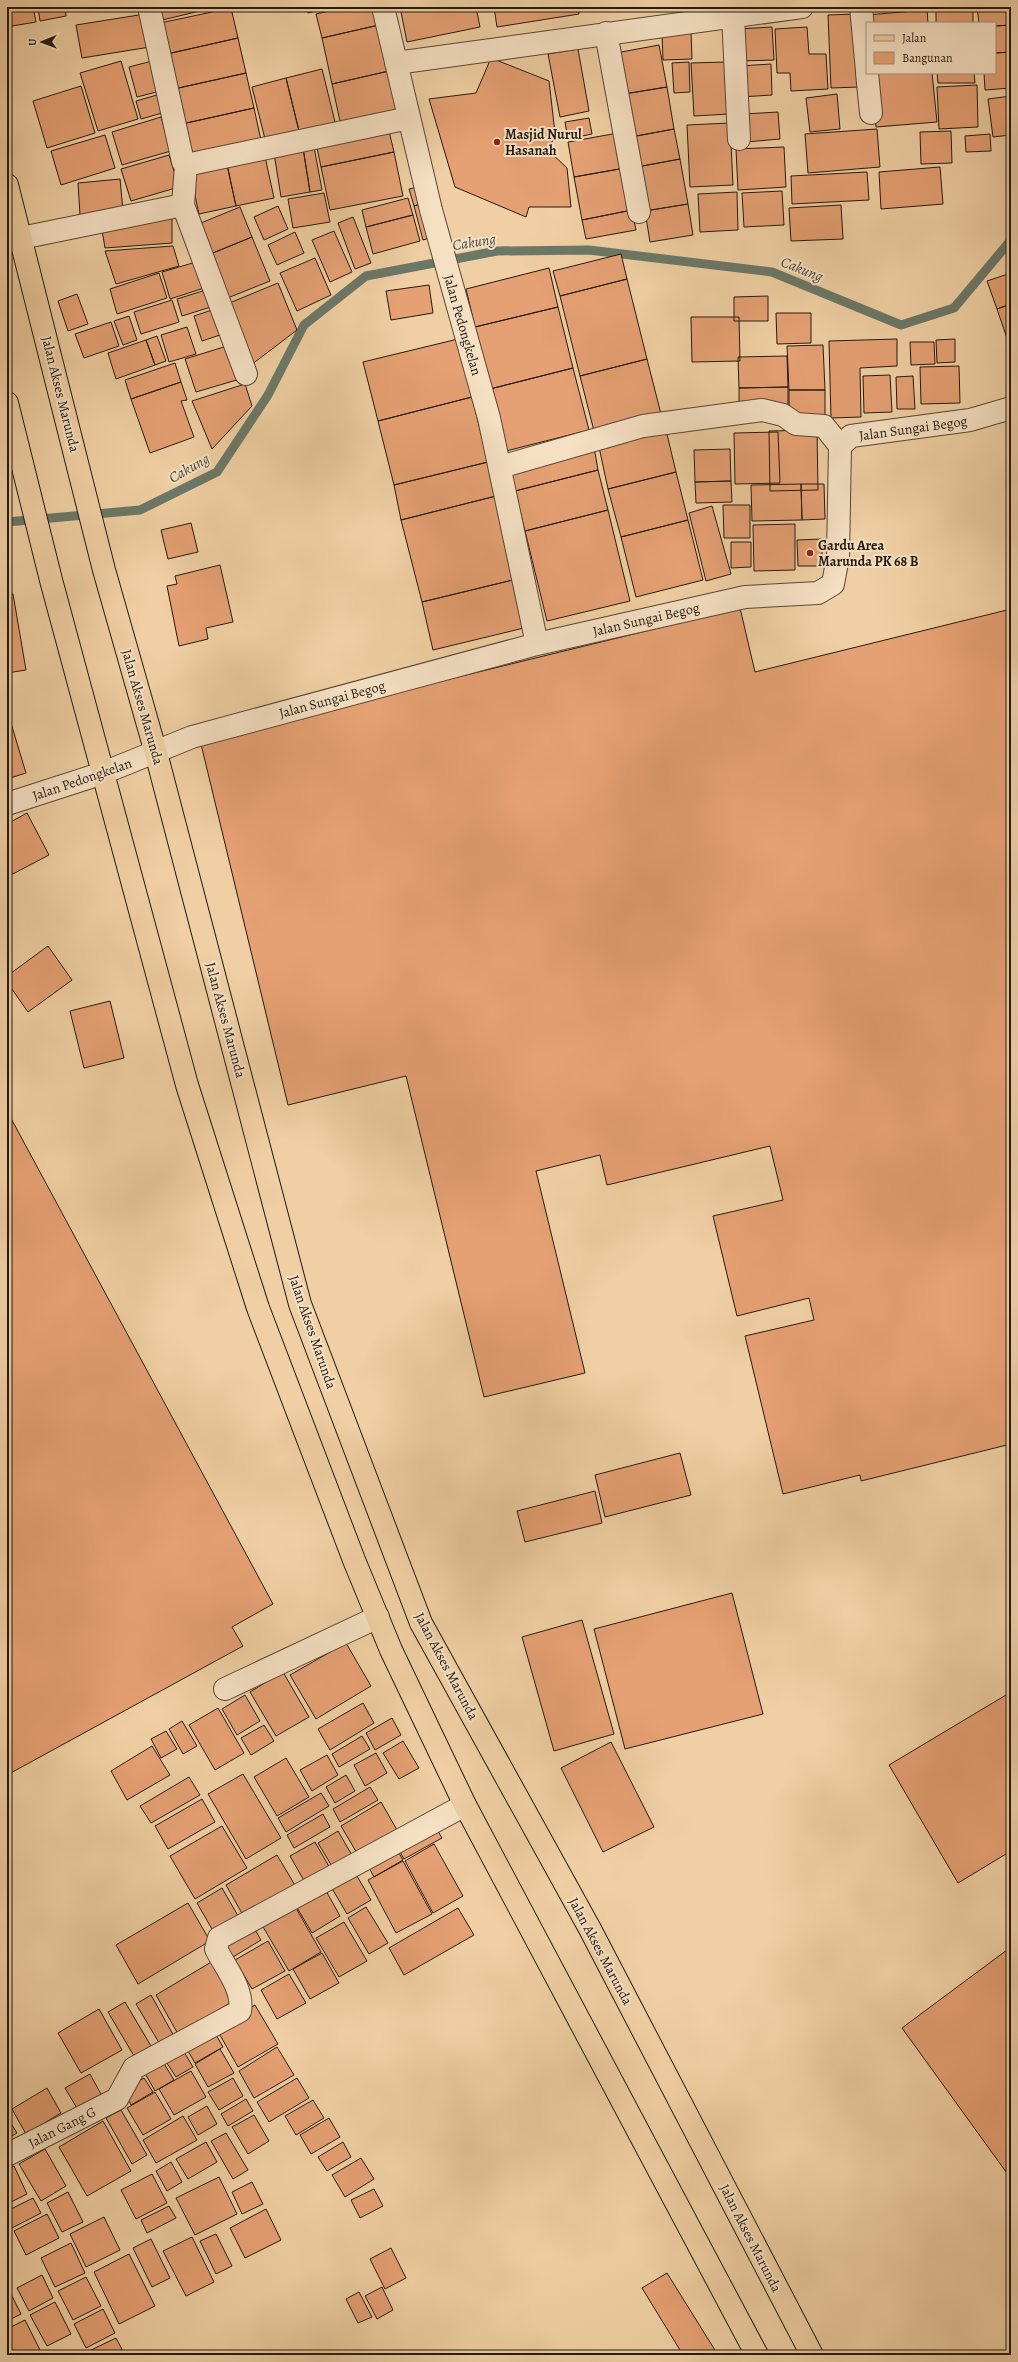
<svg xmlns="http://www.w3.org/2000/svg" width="1018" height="2362" font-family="Alegreya,serif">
  <rect width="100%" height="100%" fill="#efcfa3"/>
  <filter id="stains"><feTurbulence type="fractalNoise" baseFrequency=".005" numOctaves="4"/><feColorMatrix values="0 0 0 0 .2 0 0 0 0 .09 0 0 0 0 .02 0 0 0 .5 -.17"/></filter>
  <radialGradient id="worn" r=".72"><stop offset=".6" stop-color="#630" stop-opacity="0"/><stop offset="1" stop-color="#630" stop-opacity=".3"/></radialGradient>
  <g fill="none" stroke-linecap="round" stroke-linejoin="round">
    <path stroke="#6b7868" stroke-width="9" d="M 7,522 L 140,510 L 217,472 L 268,395 L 304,325 L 366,276 L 497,251 L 589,250 L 772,272 L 901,325 L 954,308 L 1011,240"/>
  </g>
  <path fill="#e5a073" stroke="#241a12" d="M 9,7 L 33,7 L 36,22 L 12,26 Z
    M 38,7 L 65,7 L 66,16 L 40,21 Z
    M 155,7 L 199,7 L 200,11 L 158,21 Z
    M 306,7 L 331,7 L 308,13 Z
    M 347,7 L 374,7 L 379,25 L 322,38 L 316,14 Z
    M 400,7 L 476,7 L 480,27 L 407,42 Z
    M 494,7 L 578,7 L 579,14 L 497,27 Z
    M 696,7 L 724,7 L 725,8 L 696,10 Z
    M 936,7 L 973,7 L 973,23 L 936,23 Z
    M 977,7 L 1011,7 L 1011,25 L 995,26 L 995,23 L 979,23 Z
    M 231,8 L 238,38 L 167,54 L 160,23 Z
    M 927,10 L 928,23 L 867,23 L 866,15 Z
    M 145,14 L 150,47 L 82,58 L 76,25 Z
    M 857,14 L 859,87 L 831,88 L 828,15 Z
    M 379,25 L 389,71 L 332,84 L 322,38 Z
    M 1011,25 L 1011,52 L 995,53 L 995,26 Z
    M 772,27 L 774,60 L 741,61 L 738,29 Z
    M 807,27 L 809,54 L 826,54 L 828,89 L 791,91 L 790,73 L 777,73 L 775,29 Z
    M 691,32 L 692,59 L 663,60 L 662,34 Z
    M 238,38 L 246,73 L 174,89 L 167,54 Z
    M 659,45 L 667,87 L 624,94 L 616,53 Z
    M 578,49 L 589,111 L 560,117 L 548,54 Z
    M 1011,52 L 1011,88 L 985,90 L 984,73 L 995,73 L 995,53 Z
    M 491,58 L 549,81 L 555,133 L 549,151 L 567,168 L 571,207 L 529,207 L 526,217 L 455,187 L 429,99 L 476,93 Z
    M 156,60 L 164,90 L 137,97 L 129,67 Z
    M 121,61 L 138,119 L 98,131 L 80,73 Z
    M 689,62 L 690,92 L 674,93 L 672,63 Z
    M 726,62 L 729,114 L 694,116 L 691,63 Z
    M 771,64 L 772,95 L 741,97 L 739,66 Z
    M 322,69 L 336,126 L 300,135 L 286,78 Z
    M 389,71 L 399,112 L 341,126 L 332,84 Z
    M 246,73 L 254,108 L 182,124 L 174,89 Z
    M 871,73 L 932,73 L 937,122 L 876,127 Z
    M 937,73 L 974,73 L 975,83 L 938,83 Z
    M 286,78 L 300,135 L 266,143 L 252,87 Z
    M 977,85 L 978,127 L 939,129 L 937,87 Z
    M 81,86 L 95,133 L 47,148 L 33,101 Z
    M 667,87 L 674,129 L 631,137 L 624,94 Z
    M 164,93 L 169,111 L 141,119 L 136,101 Z
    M 837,94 L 840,129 L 810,132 L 806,98 Z
    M 1011,96 L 1011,135 L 993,137 L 988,99 Z
    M 254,108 L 262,145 L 190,161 L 182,124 Z
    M 778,112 L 780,139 L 746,142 L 744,114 Z
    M 161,117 L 171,151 L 122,165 L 112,132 Z
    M 589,118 L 592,134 L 568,139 L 565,122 Z
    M 730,123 L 733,185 L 690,187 L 687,125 Z
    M 388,127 L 394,152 L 321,167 L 316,143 Z
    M 674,129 L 680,159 L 637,167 L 631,137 Z
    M 877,129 L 880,167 L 808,173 L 805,134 Z
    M 951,131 L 952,163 L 921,164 L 920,132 Z
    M 618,133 L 625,168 L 574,177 L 568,142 Z
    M 990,134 L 991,151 L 966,152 L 965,136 Z
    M 105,135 L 115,168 L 61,185 L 51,151 Z
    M 314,147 L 322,190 L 310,192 L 303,148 Z
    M 784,147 L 786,187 L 738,190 L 736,149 Z
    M 303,148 L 310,192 L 281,197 L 274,153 Z
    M 264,152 L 274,198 L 236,206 L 226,160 Z
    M 394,152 L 403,196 L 330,210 L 321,167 Z
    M 169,155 L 179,187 L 131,201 L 121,169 Z
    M 680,159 L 688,204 L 645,211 L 637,167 Z
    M 226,160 L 236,206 L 199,214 L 189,168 Z
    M 940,167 L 943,204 L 881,209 L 879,172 Z
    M 625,168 L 632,210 L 582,220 L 574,177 Z
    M 867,172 L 869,200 L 792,204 L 791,176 Z
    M 120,179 L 123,211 L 80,215 L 78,183 Z
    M 423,186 L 427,202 L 414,206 L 409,189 Z
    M 782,191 L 784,225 L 744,227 L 742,193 Z
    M 737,192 L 738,230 L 700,232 L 698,194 Z
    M 324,193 L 330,222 L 293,228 L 288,199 Z
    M 408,198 L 413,215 L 366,227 L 362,210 Z
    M 427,202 L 436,236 L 423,240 L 414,206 Z
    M 688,204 L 693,235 L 650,242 L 645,211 Z
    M 841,205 L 843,239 L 791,241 L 789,208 Z
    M 278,206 L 288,229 L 264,240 L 254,217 Z
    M 240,207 L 252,237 L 208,255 L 196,225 Z
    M 632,210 L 636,230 L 586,239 L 582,220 Z
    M 413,215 L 420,241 L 373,254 L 366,227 Z
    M 353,217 L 371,263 L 355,269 L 338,223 Z
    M 172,218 L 172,243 L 105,248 L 101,224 Z
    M 334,231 L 352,272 L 330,282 L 312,240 Z
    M 295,232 L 304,253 L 277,265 L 268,245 Z
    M 252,237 L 270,281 L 225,299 L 208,255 Z
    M 173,246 L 179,266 L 116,284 L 105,251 Z
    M 621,254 L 627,279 L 560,296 L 553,271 Z
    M 315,258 L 331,295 L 297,311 L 280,273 Z
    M 196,262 L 204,288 L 170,299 L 162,272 Z
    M 549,268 L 558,307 L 475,327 L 466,289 Z
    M 159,273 L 167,298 L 117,314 L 110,289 Z
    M 1011,273 L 1011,304 L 997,309 L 987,281 Z
    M 627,279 L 647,359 L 580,376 L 560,296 Z
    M 278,283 L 297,330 L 251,365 L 227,304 Z
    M 429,285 L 433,313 L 391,320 L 386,291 Z
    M 209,289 L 214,306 L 182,316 L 177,299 Z
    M 77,294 L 88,324 L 68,331 L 58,301 Z
    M 768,296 L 768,321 L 734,321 L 734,297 Z
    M 172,300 L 179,322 L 141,334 L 134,312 Z
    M 1011,304 L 1011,350 L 997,309 Z
    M 558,307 L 573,368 L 490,389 L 475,327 Z
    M 215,309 L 223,334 L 202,341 L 194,316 Z
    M 776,313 L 811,313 L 811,343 L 777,344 Z
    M 129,316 L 137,340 L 123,345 L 114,321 Z
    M 691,317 L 739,317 L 740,361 L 692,362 Z
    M 111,322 L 119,346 L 84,358 L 75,334 Z
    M 187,327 L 196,354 L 169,362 L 161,335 Z
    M 157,336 L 166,361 L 155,365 L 146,340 Z
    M 458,339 L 472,397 L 378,421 L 363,362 Z
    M 897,339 L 897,366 L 860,368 L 861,417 L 831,418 L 829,341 Z
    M 955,339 L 955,362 L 937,363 L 936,340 Z
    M 146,340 L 155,365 L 116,379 L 108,353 Z
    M 910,342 L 934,342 L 935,364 L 911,365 Z
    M 230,345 L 240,379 L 196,392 L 185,359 Z
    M 823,345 L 825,390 L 789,390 L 787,346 Z
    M 787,356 L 788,387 L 739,388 L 738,357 Z
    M 647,359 L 661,414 L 594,431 L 580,376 Z
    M 175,363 L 181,382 L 131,399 L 125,380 Z
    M 959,366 L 960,403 L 921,404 L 920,367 Z
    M 573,368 L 589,430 L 506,451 L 490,389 Z
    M 890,375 L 892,412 L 864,413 L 863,376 Z
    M 913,376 L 915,409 L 897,409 L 896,377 Z
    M 181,382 L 187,400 L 181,401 L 194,437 L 150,453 L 131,399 Z
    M 245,384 L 252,406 L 212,449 L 192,401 Z
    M 788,387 L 788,407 L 739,408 L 739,388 Z
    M 789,390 L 825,390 L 825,415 L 789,416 Z
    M 472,397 L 488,462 L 394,485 L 378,421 Z
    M 666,430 L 676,472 L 608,489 L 599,447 Z
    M 817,430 L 818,490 L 770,491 L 769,431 Z
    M 778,432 L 780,483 L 735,484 L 734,433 Z
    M 594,447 L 598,470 L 515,491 L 510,468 Z
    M 730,449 L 731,481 L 695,482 L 694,450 Z
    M 488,462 L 496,496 L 401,520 L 394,485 Z
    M 598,470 L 608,510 L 525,531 L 515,491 Z
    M 676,472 L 688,520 L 621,537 L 608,489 Z
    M 731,481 L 732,502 L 696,503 L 695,482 Z
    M 801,484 L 824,484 L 825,519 L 802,520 Z
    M 801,484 L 802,520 L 752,521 L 751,485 Z
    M 496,496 L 517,579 L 422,602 L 401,520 Z
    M 723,505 L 750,505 L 750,538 L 724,538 Z
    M 712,506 L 731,574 L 706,581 L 689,513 Z
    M 608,510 L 630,601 L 547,621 L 525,531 Z
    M 688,520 L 703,580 L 636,597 L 621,537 Z
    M 191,523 L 198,552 L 168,559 L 161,530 Z
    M 795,524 L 795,570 L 754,571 L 753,525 Z
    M 822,539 L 822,566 L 798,566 L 797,540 Z
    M 731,542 L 751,542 L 751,567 L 731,568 Z
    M 220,565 L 233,622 L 206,628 L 208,639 L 179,646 L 167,586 L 177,584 L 175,576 Z
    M 517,579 L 528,627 L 433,650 L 422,602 Z
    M 13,594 L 26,670 L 7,673 L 7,595 Z
    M 740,608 L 755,672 L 1007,610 L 1011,628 L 1011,1444 L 861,1481 L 860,1475 L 783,1494 L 745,1336 L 814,1320 L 809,1298 L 737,1316 L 713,1216 L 783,1200 L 770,1146 L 607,1185 L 600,1155 L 536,1171 L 585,1373 L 484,1397 L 406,1076 L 288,1105 L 200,740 Z
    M 7,710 L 26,773 L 7,779 Z
    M 27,813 L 49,855 L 7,877 L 7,824 Z
    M 48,946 L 72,980 L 28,1012 L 7,982 L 7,976 Z
    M 110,1001 L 124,1058 L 84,1068 L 70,1011 Z
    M 7,1111 L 273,1604 L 232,1627 L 243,1646 L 7,1775 Z
    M 680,1453 L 691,1495 L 605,1517 L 595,1475 Z
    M 595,1491 L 602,1523 L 525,1542 L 517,1511 Z
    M 732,1593 L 763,1714 L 625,1749 L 594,1629 Z
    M 582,1620 L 614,1734 L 554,1751 L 522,1637 Z
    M 346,1643 L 371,1686 L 316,1719 L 290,1675 Z
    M 283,1672 L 309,1717 L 276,1736 L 250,1692 Z
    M 1011,1692 L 1011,1851 L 958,1883 L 889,1765 Z
    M 245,1695 L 260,1721 L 237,1735 L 222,1709 Z
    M 363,1703 L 374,1723 L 330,1750 L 318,1729 Z
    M 218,1708 L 244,1753 L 215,1770 L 189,1725 Z
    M 392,1718 L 401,1735 L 375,1750 L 366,1733 Z
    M 182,1721 L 197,1746 L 183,1754 L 169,1729 Z
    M 264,1725 L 274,1741 L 251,1755 L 241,1738 Z
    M 166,1731 L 177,1749 L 161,1758 L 151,1739 Z
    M 362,1736 L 370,1749 L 339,1767 L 332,1754 Z
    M 403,1741 L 419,1768 L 399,1779 L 383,1753 Z
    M 611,1742 L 654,1827 L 603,1852 L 561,1768 Z
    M 152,1746 L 170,1775 L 127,1800 L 111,1771 Z
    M 376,1753 L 387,1773 L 365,1786 L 354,1765 Z
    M 327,1755 L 338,1775 L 312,1791 L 300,1770 Z
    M 286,1758 L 309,1797 L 277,1816 L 254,1777 Z
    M 243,1774 L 281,1838 L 246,1859 L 208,1794 Z
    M 346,1775 L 355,1791 L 335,1803 L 326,1787 Z
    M 189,1777 L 200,1795 L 151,1823 L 140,1806 Z
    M 370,1787 L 378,1800 L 340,1822 L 333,1809 Z
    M 321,1793 L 329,1806 L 286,1832 L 278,1818 Z
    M 202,1799 L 215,1822 L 168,1849 L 155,1826 Z
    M 381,1802 L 401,1837 L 361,1860 L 341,1826 Z
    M 323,1814 L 330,1827 L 294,1848 L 287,1835 Z
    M 222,1826 L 247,1868 L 195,1899 L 170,1856 Z
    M 435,1826 L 442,1838 L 404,1859 L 397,1847 Z
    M 338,1831 L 353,1857 L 333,1868 L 318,1843 Z
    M 315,1842 L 331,1870 L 306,1884 L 290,1856 Z
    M 434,1844 L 463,1896 L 433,1913 L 405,1861 Z
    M 396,1848 L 403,1860 L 374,1877 L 367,1864 Z
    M 277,1855 L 296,1887 L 244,1917 L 226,1885 Z
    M 403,1861 L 432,1914 L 396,1933 L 368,1880 Z
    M 354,1871 L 371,1900 L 347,1914 L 330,1885 Z
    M 222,1888 L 241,1921 L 216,1936 L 197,1903 Z
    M 325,1889 L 340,1916 L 312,1933 L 296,1906 Z
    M 292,1901 L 321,1952 L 289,1971 L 259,1920 Z
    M 188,1903 L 210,1941 L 138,1984 L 116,1945 Z
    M 366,1907 L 388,1943 L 369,1954 L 348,1918 Z
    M 458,1908 L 474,1935 L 404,1975 L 389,1948 Z
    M 250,1921 L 261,1940 L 233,1957 L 222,1938 Z
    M 344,1922 L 367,1961 L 339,1977 L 316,1938 Z
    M 268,1941 L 285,1971 L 252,1989 L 235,1960 Z
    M 1011,1947 L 1011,2174 L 1009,2176 L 902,2028 Z
    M 322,1953 L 339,1983 L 310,1999 L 293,1969 Z
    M 213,1961 L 235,2000 L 178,2034 L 156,1995 Z
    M 289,1974 L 306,2003 L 277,2019 L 261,1990 Z
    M 151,1995 L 175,2038 L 161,2046 L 136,2004 Z
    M 125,2002 L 151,2046 L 134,2056 L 108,2012 Z
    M 255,2005 L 278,2044 L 238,2067 L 216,2028 Z
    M 99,2009 L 122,2050 L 81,2073 L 58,2033 Z
    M 212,2028 L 223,2047 L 195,2063 L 184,2044 Z
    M 181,2047 L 193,2067 L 176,2077 L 163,2057 Z
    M 277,2047 L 294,2075 L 254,2098 L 239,2071 Z
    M 220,2049 L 234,2073 L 208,2087 L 195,2064 Z
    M 160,2057 L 174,2080 L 155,2091 L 142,2068 Z
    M 191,2071 L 206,2097 L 174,2115 L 159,2089 Z
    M 90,2074 L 102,2096 L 78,2110 L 65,2088 Z
    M 144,2078 L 153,2092 L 131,2105 L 124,2090 Z
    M 233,2078 L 243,2096 L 219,2110 L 208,2092 Z
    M 297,2078 L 309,2098 L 269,2122 L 257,2102 Z
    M 47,2088 L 61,2113 L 26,2134 L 12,2109 Z
    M 155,2092 L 171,2119 L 143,2135 L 127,2108 Z
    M 246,2099 L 253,2111 L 228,2126 L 221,2114 Z
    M 313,2100 L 324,2118 L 296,2135 L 285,2116 Z
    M 207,2106 L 217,2124 L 198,2135 L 188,2117 Z
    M 121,2110 L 147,2155 L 132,2164 L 106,2118 Z
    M 254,2115 L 269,2141 L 248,2154 L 232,2127 Z
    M 183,2116 L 197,2140 L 156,2163 L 143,2140 Z
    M 7,2117 L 17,2133 L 7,2139 Z
    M 329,2118 L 340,2137 L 311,2154 L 300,2135 Z
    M 103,2121 L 131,2171 L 87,2196 L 59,2147 Z
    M 226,2133 L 248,2170 L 233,2179 L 211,2141 Z
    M 206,2142 L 217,2162 L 188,2179 L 176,2159 Z
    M 343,2142 L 351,2157 L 327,2171 L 318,2157 Z
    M 45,2149 L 66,2186 L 41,2201 L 19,2164 Z
    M 361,2158 L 374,2179 L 345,2197 L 332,2175 Z
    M 171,2162 L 182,2182 L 167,2191 L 156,2171 Z
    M 14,2166 L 27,2194 L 7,2204 L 7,2169 Z
    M 152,2174 L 167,2203 L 136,2219 L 121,2190 Z
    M 219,2177 L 237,2214 L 195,2235 L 176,2198 Z
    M 252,2182 L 263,2204 L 242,2214 L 232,2192 Z
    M 374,2189 L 383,2206 L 360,2218 L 351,2200 Z
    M 68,2192 L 83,2222 L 62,2232 L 47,2203 Z
    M 33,2198 L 41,2213 L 8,2230 L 7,2211 Z
    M 169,2206 L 176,2218 L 147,2233 L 141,2220 Z
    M 266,2209 L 281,2240 L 245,2258 L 230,2228 Z
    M 47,2214 L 59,2238 L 26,2255 L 14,2231 Z
    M 104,2217 L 120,2250 L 86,2267 L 70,2234 Z
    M 216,2234 L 232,2266 L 216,2274 L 200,2241 Z
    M 192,2237 L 214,2282 L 186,2296 L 163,2251 Z
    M 151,2239 L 170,2278 L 152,2287 L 133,2248 Z
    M 71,2243 L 85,2273 L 55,2287 L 41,2258 Z
    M 391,2248 L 406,2278 L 385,2289 L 370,2259 Z
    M 129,2254 L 155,2306 L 119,2324 L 94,2272 Z
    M 667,2273 L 718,2355 L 683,2355 L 642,2288 Z
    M 42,2275 L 53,2298 L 29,2311 L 17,2288 Z
    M 86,2277 L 101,2306 L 73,2320 L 58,2291 Z
    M 7,2286 L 21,2314 L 7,2321 Z
    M 382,2287 L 393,2310 L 377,2319 L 365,2296 Z
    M 359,2292 L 372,2317 L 358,2323 L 346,2299 Z
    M 55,2302 L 71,2334 L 47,2346 L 30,2315 Z
    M 103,2309 L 115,2333 L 86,2348 L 74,2324 Z
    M 25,2320 L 41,2352 L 34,2355 L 7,2355 L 7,2329 Z
    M 116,2338 L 125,2355 L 88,2355 L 87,2352 Z"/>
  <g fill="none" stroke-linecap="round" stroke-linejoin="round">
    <defs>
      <path id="minor" d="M 149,7 L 183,162 L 186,165 L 409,118
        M 383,7 L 431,210 L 489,418 L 537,644
        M 861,7 L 867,71
        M 733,15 L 739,139
        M 606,33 L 639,212
        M 396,63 L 802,7
        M 867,73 L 871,113
        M 183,205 L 246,374
        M 21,238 L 183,205 L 186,165
        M 500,467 L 643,426 L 762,410 L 783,415 L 796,424 L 824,426 L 840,446
        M 7,804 L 103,773 L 192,737 L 537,644 L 745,597 L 818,593 L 833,584 L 838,557 L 840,446 L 851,436 L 970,420 L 1011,408
        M 225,1689 L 378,1617
        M 7,2155 L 117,2099 L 134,2068 L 240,2011 C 244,1990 225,1967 216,1949 L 219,1938 L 465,1805"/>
      <path id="major" d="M 7,185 L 104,570 L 156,753 L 300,1304 L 421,1623 L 590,1929 L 812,2355
        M 7,403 L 51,580 L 187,1085 L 258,1308 L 354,1560 L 391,1650 L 465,1805 L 757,2355"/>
    </defs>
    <use href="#minor" stroke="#574736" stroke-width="24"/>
    <use href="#major" stroke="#241a12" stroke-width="24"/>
    <use href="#minor" stroke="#f5e0c3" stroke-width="22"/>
    <use href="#major" stroke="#efcfa3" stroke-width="22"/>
  </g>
  <g fill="#8f2418" stroke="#f5e0c3" stroke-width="1.5">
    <circle cx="497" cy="142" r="4"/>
    <circle cx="810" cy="553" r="4"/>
  </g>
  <g text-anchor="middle" stroke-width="4" stroke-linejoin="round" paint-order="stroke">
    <g font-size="14" font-weight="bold" fill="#241a12" stroke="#f5e0c3" text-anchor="start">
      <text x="505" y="139">Masjid Nurul<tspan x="505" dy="16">Hasanah</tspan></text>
      <text x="818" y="550">Gardu Area<tspan x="818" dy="16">Marunda PK 68 B</tspan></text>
    </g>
    <g font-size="14" fill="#241a12" stroke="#f5e0c3">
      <text transform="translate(463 325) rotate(74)" y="5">Jalan Pedongkelan</text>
      <text transform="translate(61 394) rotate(76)" y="5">Jalan Akses Marunda</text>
      <text transform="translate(913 428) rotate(-8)" y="5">Jalan Sungai Begog</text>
      <text transform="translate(646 619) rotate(-13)" y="5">Jalan Sungai Begog</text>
      <text transform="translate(332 699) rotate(-15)" y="5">Jalan Sungai Begog</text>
      <text transform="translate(143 707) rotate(74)" y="5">Jalan Akses Marunda</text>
      <text transform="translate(82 779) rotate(-19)" y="5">Jalan Pedongkelan</text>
      <text transform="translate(226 1020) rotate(75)" y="5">Jalan Akses Marunda</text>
      <text transform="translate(313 1332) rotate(71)" y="5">Jalan Akses Marunda</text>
      <text transform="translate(447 1666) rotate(62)" y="5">Jalan Akses Marunda</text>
      <text transform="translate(601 1951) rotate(62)" y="5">Jalan Akses Marunda</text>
      <text transform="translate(62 2127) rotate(-27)" y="5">Jalan Gang G</text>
      <text transform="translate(751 2238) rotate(63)" y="5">Jalan Akses Marunda</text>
    </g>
    <g font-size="15" font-style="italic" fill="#47493d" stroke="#f5e0c3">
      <text transform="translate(474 242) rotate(-9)" y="5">Cakung</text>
      <text transform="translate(802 269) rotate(22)" y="5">Cakung</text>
      <text transform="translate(189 468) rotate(-30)" y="5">Cakung</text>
    </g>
  </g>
  <rect width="1018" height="2362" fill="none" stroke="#efcfa3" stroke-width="24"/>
  <rect x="8" y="8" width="1002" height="2346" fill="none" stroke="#241a12" stroke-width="2"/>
  <rect x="12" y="12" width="994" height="2338" fill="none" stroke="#241a12"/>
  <rect x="866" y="22" width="130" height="52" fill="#f5e0c3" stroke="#a1917c"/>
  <rect x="874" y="35" width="20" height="6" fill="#efcfa3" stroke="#a1917c"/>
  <text x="902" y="42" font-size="12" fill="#241a12">Jalan</text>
  <rect x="874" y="52" width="20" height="12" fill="#e5a073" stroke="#a1917c"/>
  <text x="902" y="62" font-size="12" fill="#241a12">Bangunan</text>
  <g transform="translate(42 42) rotate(269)" stroke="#f5e0c3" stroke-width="3" paint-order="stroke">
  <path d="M0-3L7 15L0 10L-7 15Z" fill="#241a12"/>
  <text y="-6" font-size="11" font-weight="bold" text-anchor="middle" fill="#241a12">U</text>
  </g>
  <rect width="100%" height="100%" filter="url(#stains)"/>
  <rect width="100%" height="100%" fill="url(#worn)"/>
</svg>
